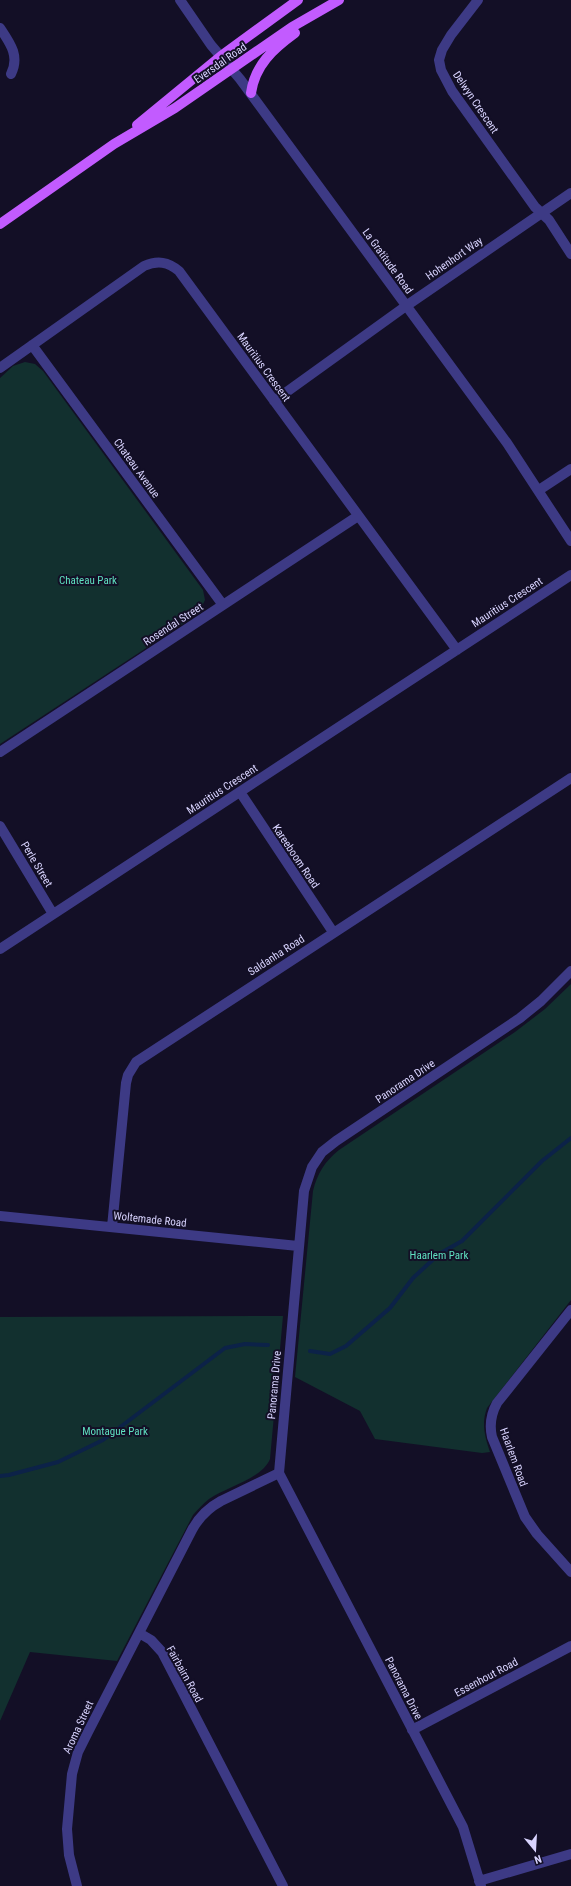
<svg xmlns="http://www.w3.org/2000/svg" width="571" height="1886" font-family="'Roboto Condensed',sans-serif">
  <rect width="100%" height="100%" fill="#130f26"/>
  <path fill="#12302f" d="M 25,362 L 35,364 L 43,371 L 203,590 L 205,600 L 198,614 L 0,744 L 0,378 L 13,366 Z
    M 571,984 L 571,1300 L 487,1408 C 481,1424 485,1437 490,1452 L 482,1453 L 375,1439 L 360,1411 L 295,1377 L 313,1191 C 317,1174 325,1161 339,1150 L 515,1032 L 545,1009 Z
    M 283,1316 L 270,1459 C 262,1479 226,1487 209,1499 C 203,1504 198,1509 193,1515 L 117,1661 L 30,1652 L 0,1721 L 0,1317 Z"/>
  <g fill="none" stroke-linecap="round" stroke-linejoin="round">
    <path stroke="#0c2248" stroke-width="4" d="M 310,1351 L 330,1354 L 346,1346 L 390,1308 L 413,1278 L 439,1254 L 462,1241 L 542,1161 L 571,1138
      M 0,1476 L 9,1475 L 58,1462 L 103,1440 L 225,1348 L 245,1344 L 268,1345"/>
    <path stroke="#3d3a85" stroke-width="10" d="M 180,0 L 211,45 L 240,79 L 507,443 L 571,541
      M 478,0 L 451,35 L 442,50 L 439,60 L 441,70 L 452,91 L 535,207 L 549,220 L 571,254
      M 0,28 C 10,43 20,56 11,74
      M 32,345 L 223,605
      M 0,368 L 144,266 C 158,260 168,262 179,271 L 457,650
      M 274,401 L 406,306 L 571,193
      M 539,490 L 571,469
      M 0,752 L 358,516
      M 240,792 L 333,932
      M 0,826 L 53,914
      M 0,949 L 571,575
      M 0,1216 L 298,1246
      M 112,1227 L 126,1083 L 128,1075 L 136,1062 L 571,778
      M 571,1310 L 497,1403 C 491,1414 489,1424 492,1437 L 525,1517 L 537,1534 L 571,1572
      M 139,1633 L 151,1640 L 162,1652 L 283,1886
      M 412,1730 L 571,1646
      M 479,1881 L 571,1854
      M 77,1886 L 69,1855 L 67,1829 L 72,1774 L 78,1752 L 88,1732 L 192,1530 C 199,1517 208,1508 221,1501 L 279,1473
      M 481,1886 L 463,1827 L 279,1473 L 304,1191 L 312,1167 L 322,1152 L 336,1141 L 520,1018 L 541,1001 L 571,971"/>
    <path stroke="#c25bff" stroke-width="10" d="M 251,93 C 255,65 273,49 295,33
      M 137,125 L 221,56 L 298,0
      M 0,224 L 114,144 L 175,108 L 292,27 L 339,0"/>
  </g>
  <g text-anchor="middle" stroke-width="4" stroke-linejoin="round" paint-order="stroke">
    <g font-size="11" fill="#d9d4ff" stroke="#130f26">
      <text transform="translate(220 63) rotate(-35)" y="4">Eversdal Road</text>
      <text transform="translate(476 102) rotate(56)" y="4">Delwyn Crescent</text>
      <text transform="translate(454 258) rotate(-35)" y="4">Hohenhort Way</text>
      <text transform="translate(388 261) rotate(54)" y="4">La Gratitude Road</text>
      <text transform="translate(264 367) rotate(54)" y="4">Mauritius Crescent</text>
      <text transform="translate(137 468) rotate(54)" y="4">Chateau Avenue</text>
      <text transform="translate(507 602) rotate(-33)" y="4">Mauritius Crescent</text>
      <text transform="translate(173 624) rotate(-33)" y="4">Rosendal Street</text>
      <text transform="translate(222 789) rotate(-33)" y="4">Mauritius Crescent</text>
      <text transform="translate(296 856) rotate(56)" y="4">Kareeboom Road</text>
      <text transform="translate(37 864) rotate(59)" y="4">Perle Street</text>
      <text transform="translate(276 955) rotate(-33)" y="4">Saldanha Road</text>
      <text transform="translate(405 1081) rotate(-34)" y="4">Panorama Drive</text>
      <text transform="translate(150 1219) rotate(6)" y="4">Woltemade Road</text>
      <text transform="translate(274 1385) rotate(-85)" y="4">Panorama Drive</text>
      <text transform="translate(514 1457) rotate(70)" y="4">Haarlem Road</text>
      <text transform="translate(185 1674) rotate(61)" y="4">Fairbairn Road</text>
      <text transform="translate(486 1677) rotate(-28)" y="4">Essenhout Road</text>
      <text transform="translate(404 1688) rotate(63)" y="4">Panorama Drive</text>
      <text transform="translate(78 1727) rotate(-65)" y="4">Aroma Street</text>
    </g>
    <g font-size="11" fill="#5fe0c0" stroke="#130f26">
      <text x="88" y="584">Chateau Park</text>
      <text x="439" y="1259">Haarlem Park</text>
      <text x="115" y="1435">Montague Park</text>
    </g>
  </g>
  <g transform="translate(535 1850) rotate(162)" stroke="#130f26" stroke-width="3" paint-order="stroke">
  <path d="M0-3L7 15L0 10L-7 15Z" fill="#d9d4ff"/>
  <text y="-6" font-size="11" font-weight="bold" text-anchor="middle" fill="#d9d4ff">N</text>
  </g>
</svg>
